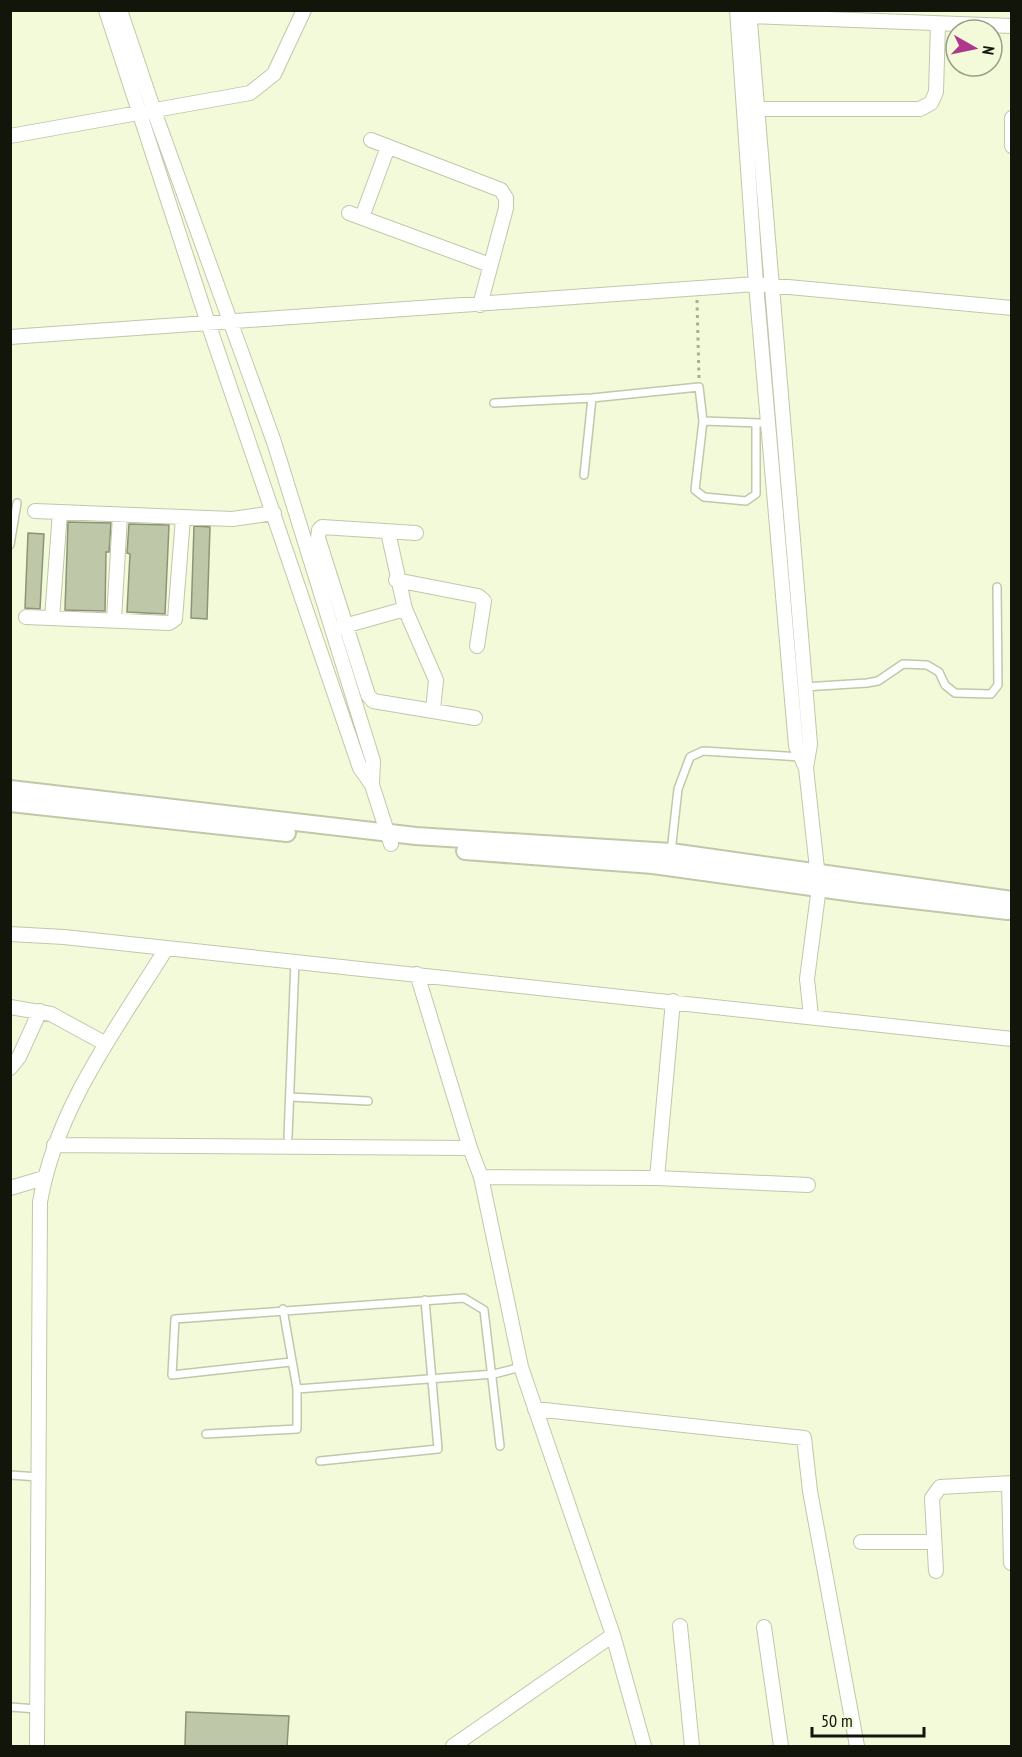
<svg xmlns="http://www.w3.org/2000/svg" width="1022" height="1757" font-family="'PT Sans Narrow',sans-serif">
  <rect width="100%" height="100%" fill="#f2fada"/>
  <path fill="#bfc7a9" stroke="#8c9377" stroke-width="1.5" d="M 68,522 L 111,523 L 109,552 L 106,552 L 105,611 L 65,610 Z
    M 129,524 L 169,525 L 165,614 L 127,612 L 130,554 L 127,553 Z
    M 194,526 L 210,527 L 207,619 L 191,618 Z
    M 28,533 L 44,534 L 40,609 L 25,608 Z
    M 186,1712 L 289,1716 L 287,1746 L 185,1746 Z"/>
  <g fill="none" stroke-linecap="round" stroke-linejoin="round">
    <defs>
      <path id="service" d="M 494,403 L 592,398 L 699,387 L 703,421 L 695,490 L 704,497 L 746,501 L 756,494 L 756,423
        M 703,421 L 760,423
        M 584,475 L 592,398
        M 10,545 L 17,503
        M 804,687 L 867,683 L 878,681 L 903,664 L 927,665 L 939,672 L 945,685 L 955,693 L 991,694 L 998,685 L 997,587
        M 671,852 L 678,789 L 690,757 L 703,751 L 801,757
        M 290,1097 L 368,1101
        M 288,1137 L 295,961
        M 291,1362 L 172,1375 L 175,1319 L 464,1298 L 484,1310 L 500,1446
        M 297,1389 L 494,1374 L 521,1367
        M 206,1434 L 297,1429 L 297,1389 L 283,1309
        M 320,1461 L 438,1449 L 425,1300
        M 10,1475 L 39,1477
        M 10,1707 L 37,1709"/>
      <path id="minor" d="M 106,10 L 208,323 L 360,768 L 372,785 L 391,844
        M 120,10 L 154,111 L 274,442 L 373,761 L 372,785
        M 737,10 L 756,284 L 796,746 L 806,768
        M 749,10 L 810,744 L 806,768 L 819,887 L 807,979 L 811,1016
        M 750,16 L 1012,26
        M 757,109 L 920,109 L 931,103 L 936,92 L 938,24
        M 1012,118 L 1012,146
        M 10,136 L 250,93 L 274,74 L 304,10
        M 371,140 L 501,190 L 506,198 L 506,208 L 480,305
        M 349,213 L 490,265
        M 362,217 L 388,147
        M 10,337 L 756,284 L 1012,308
        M 35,511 L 232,519 L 274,513
        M 388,532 L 405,609 L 436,680 L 433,710
        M 416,533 L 322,527 L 319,530 L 318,538 L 368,695 L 373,701 L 475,718
        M 396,580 L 478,596 L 484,601 L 477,646
        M 26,617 L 169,623 L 175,619 L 183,518
        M 52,618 L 60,512
        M 114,619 L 120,516
        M 337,628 L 405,609
        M 10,934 L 64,937 L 1012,1039
        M 417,974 L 470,1148 L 481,1177 L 521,1367 L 613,1635 L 644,1746
        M 10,1007 L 51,1014 L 106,1044
        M 10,1068 L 19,1057 L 40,1011
        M 54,1145 L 470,1148
        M 481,1177 L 657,1178 L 808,1185
        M 657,1178 L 673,1001
        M 10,1188 L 44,1178
        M 535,1409 L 804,1438 L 810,1491 L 857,1746
        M 1009,1484 L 1011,1563
        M 861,1542 L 934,1542
        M 936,1571 L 932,1498 L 940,1487 L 1012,1483
        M 680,1626 L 692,1746
        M 764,1627 L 781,1746
        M 37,1746 L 40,1202 C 56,1108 117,1028 166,949
        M 453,1746 L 613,1635"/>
      <path id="tertiary" d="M 10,789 L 416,836 L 671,852 L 1012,900
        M 10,803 L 287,833
        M 465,851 L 653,865 L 861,894 L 1008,911"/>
    </defs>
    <use href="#service" stroke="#c0c8aa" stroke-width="10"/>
    <use href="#minor" stroke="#c0c8aa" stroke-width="16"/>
    <use href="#tertiary" stroke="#c0c8aa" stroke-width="20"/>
    <path stroke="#a7ae95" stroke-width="3" stroke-dasharray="3 4.5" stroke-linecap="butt" d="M 697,300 L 699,378"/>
    <use href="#service" stroke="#fff" stroke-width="7"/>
    <use href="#minor" stroke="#fff" stroke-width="14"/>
    <use href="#tertiary" stroke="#fff" stroke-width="16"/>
  </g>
  <rect width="1022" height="1757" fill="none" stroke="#12150a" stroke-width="24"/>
  <g transform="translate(974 48) rotate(99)"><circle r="28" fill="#f2fada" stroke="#989e87" stroke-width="1.5"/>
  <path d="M0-4.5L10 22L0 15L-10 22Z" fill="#af378b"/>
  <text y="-9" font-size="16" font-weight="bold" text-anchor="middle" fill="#12150a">N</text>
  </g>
  <path d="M812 1727v9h112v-9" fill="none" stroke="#12150a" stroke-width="3"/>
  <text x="821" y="1727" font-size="18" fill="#12150a" stroke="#f2fada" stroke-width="4.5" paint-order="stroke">50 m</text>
</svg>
